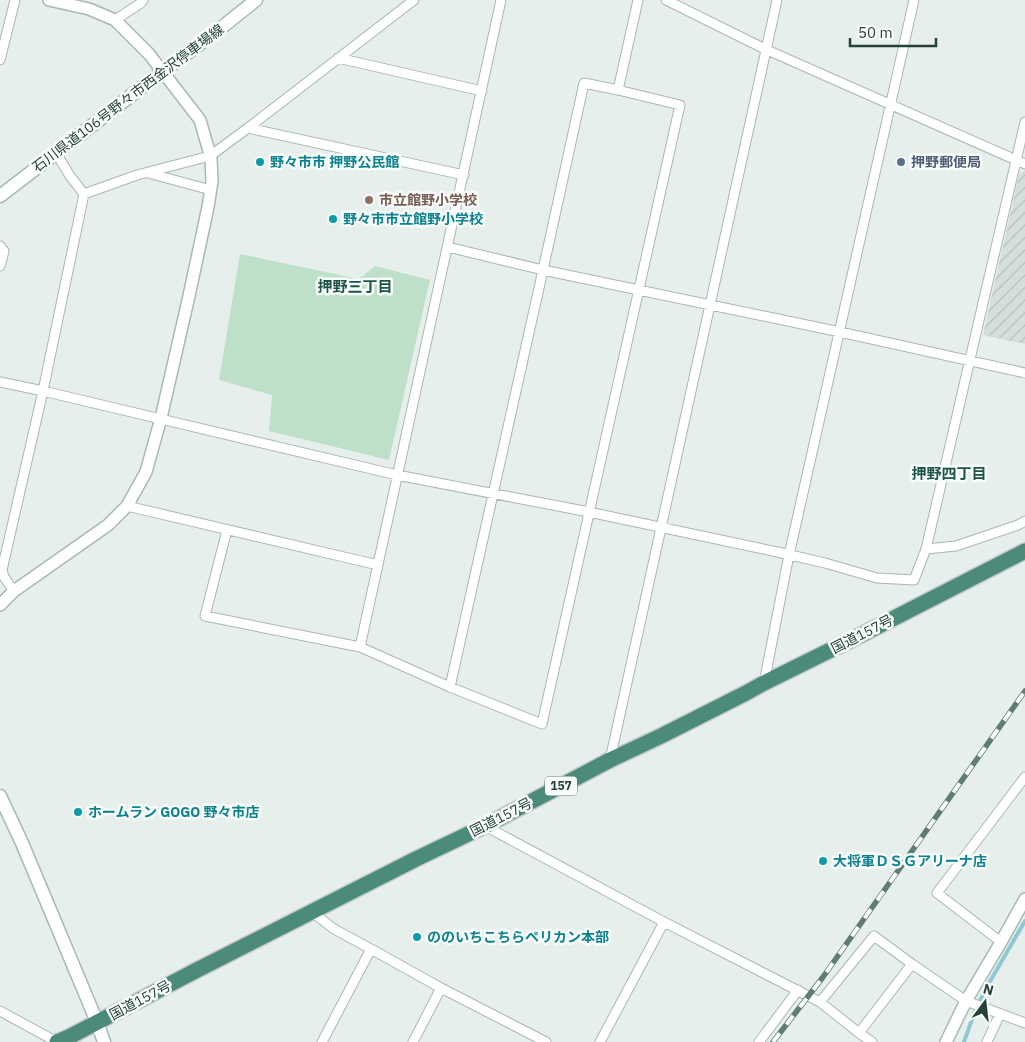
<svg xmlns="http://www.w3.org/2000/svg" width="1025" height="1042" font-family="'IBM Plex Sans','Noto Sans JP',sans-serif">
  <defs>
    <pattern id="industrial-furrows" width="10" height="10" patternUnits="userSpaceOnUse" patternTransform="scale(1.25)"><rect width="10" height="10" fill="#d4dfda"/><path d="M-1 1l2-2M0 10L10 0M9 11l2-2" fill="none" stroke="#b6c1bc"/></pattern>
  </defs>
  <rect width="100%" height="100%" fill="#e6efeb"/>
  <path fill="url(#industrial-furrows)" d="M 1025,170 L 1025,344 L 983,335 L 1019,175 Z"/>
  <path fill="#bfe0c8" d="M 240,254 L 359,279 L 375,266 L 430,280 L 389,460 L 269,431 L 272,395 L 219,380 Z"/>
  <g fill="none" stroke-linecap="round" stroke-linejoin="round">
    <path stroke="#8ec9d4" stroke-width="4" d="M 964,1042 L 975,1011 L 985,990 L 1025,921"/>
    <defs>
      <path id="minor" d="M 501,0 L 360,647 L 450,687 L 542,724 L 680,105 L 618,90
        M 638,0 L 618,90 L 584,83 L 543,270 L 840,332 L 1025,373
        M 666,0 L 765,49 L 1025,164
        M 115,20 L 141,3 L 143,0
        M 338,58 L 482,91
        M 0,60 L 15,0
        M 248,128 L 414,0
        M 148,173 L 211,190
        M 84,194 L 137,175 L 210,156 L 248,128 L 464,175
        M 0,246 L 4,251 L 0,266
        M 448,247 L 543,270 L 450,687
        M 0,382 L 43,391 L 397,475 L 589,512 L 782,553 L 825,563 L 877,578 L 914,580 L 926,549 L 956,546 L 1018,525 L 1025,521
        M 127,506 L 378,565
        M 227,530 L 205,616 L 360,647
        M 926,549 L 1025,122
        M 14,591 L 4,577 L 2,570 L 43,391 L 84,194 L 70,176 L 56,153
        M 764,683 L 789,555 L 914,0
        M 610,760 L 777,0
        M 485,826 L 664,922 L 820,1002 L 874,936 L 912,964 L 966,1001 L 1025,1023
        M 312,912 L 334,929 L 371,949
        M 1001,942 L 937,893 L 1025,777
        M 820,1002 L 859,1033 L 912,964
        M 0,1011 L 57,1042
        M 859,1033 L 872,1042
        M 322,1042 L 371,949 L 441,988 L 546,1042
        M 413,1042 L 441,988
        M 600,1042 L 664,922
        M 759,1042 L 798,990
        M 987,1042 L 1000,1014"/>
      <path id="tertiary" d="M 0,605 L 14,591 L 108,525 L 127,506 L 146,472 L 161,418 L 189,296 L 208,207 L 212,181 L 211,158 L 200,120 L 149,54 L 115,20 L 89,9 L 49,0
        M 946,1042 L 966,1001 L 1001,942 L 1025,899"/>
      <path id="secondary" d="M 0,196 L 163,71 L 216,32 L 256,0
        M 0,796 L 22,843 L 97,1022 L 104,1042"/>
      <path id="trunk" d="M 57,1042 L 69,1037 L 197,970 L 416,859 L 485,826 L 610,760 L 661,736 L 746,693 L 764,683 L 865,633 L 1025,551"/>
    </defs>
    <use href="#minor" stroke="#a8b8b2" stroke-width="11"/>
    <use href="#tertiary" stroke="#a8b8b2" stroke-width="14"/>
    <use href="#secondary" stroke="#a4bbb3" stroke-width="15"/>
    <use href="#trunk" stroke="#c2cac8" stroke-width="18"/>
    <use href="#minor" stroke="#fff" stroke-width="9"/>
    <use href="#tertiary" stroke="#fff" stroke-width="11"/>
    <use href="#secondary" stroke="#fff" stroke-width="12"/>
    <use href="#trunk" stroke="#4c8a7c" stroke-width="15"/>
    <defs>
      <path id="rail" d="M 773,1042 L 823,977 L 1025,691"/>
    </defs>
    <use href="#rail" stroke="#5f7d75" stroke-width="5.5"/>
    <use href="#rail" stroke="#f7fbf9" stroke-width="4" stroke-dasharray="11" stroke-linecap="butt"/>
  </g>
  <g fill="#0f9aa8" stroke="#f7fbf9" stroke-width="2">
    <circle cx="260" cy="162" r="5"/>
    <circle cx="333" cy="219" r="5"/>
    <circle cx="78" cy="812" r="5"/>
    <circle cx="823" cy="861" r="5"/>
    <circle cx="417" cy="937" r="5"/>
  </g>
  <circle fill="#5c6f8a" stroke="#f7fbf9" stroke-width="2" cx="901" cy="162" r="5"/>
  <circle fill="#8d6e63" stroke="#f7fbf9" stroke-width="2" cx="369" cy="200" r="5"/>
  <g text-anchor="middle" stroke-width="5" stroke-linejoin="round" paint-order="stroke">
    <rect fill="#f7fbf9" stroke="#637a73" stroke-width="1" x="545" y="776.5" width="32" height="19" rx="4"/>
    <g font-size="12" font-weight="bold" fill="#24423a">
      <text x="561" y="790">157</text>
    </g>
    <g font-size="14" fill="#24423a" stroke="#f7fbf9">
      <text transform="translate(128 98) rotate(-37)" y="5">石川県道106号野々市西金沢停車場線</text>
      <text transform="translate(862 634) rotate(-27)" y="5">国道157号</text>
      <text transform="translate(501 817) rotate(-27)" y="5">国道157号</text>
      <text transform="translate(140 1000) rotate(-28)" y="5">国道157号</text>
    </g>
    <g font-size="14" font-weight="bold" fill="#0d838f" stroke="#f7fbf9" text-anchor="start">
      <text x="270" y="167">野々市市 押野公民館</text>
      <text x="343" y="224">野々市市立館野小学校</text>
      <text x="88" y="817">ホームラン GOGO 野々市店</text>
      <text x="833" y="866">大将軍ＤＳＧアリーナ店</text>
      <text x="427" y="942">ののいちこちらペリカン本部</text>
    </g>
    <g font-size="14" font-weight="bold" fill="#4e5e75" stroke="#f7fbf9" text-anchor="start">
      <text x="911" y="167">押野郵便局</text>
    </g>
    <g font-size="14" font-weight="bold" fill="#785e54" stroke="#f7fbf9" text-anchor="start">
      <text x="379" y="205">市立館野小学校</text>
    </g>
    <g font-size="15" font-weight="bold" fill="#1f5548" stroke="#f7fbf9">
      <text x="355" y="292">押野三丁目</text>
      <text x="949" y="479">押野四丁目</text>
    </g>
  </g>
  <g transform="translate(985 1002) rotate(15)" stroke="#f7fbf9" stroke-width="4" paint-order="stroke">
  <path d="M0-4L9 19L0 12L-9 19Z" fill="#24423a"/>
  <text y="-8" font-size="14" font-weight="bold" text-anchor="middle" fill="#24423a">N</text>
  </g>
  <path d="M850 38v8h86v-8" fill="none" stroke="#24423a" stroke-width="2.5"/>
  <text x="858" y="38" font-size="15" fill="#24423a" stroke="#f7fbf9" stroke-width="4" paint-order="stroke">50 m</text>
</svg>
